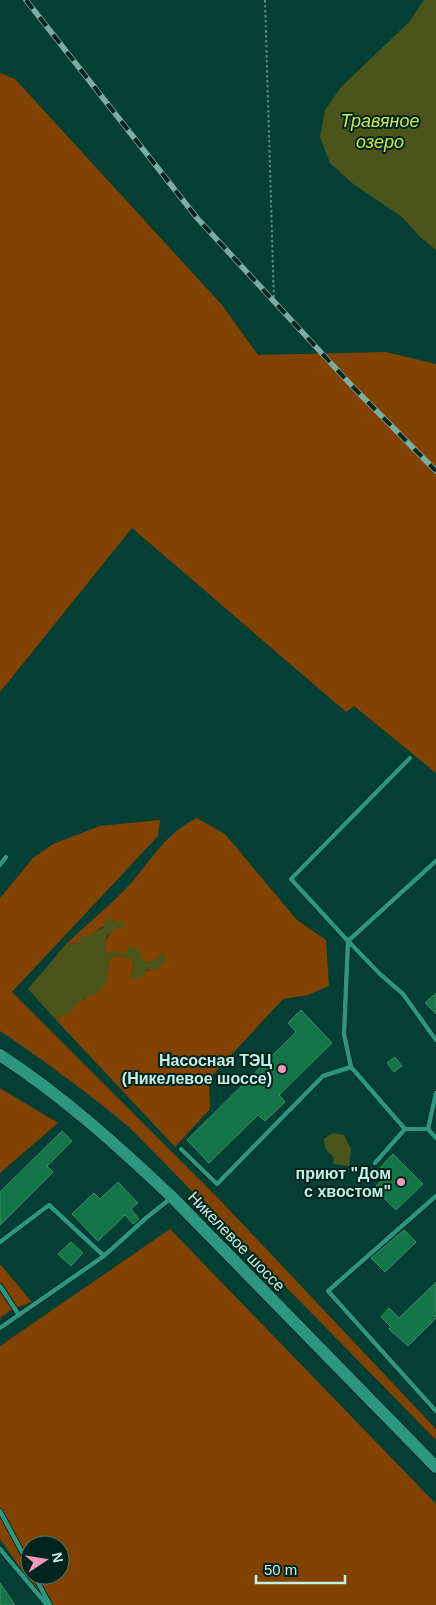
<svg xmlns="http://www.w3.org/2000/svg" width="436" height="1605" font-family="Helvetica,sans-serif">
  <rect width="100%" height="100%" fill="#043f35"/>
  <path fill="#834300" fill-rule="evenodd" d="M 0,73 L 15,79 L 222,305 L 258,355 L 386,352 L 436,364 L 436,773 L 354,706 L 346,712 L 132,528 L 0,692 Z
    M 197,818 L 225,834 L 297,920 L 326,940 L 329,986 L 308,995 L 283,999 L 209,1079 L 210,1109 L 175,1147 L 57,1021 L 60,1015 L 67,1015 C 72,1009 77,1002 84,999 C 93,993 96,995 102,985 C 108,974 104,959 117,955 L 124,958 L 131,958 L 134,966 L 131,978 L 165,962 L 164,953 L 159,958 L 147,963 L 139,957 L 130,946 L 127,954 L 112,954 L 104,951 C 107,935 110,930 125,923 L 119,923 L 112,920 L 80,943 L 66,944 C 87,924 111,905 131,883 C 153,858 166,833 197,818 Z
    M 160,820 L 158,836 L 12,992 L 219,1199 L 436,1429 L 436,1440 L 130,1128 C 88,1093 45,1061 0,1031 L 0,898 L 33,858 L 53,844 L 100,826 Z
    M 0,1088 L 58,1123 L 0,1173 Z
    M 170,1229 L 436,1504 L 436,1605 L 44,1605 L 45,1604 L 0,1539 L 0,1346 ZM 30,1545 L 60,1545 L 60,1575 L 30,1575 Z
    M 0,1264 L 32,1302 L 11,1310 L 0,1318 Z"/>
  <path fill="#4c5519" d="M 424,0 L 436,0 L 436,250 L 419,236 L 402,217 L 352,183 L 330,163 L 320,137 L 325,110 L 341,87 L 409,22 Z
    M 110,916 L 112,920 L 119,923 L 126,923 L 121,929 L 117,927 L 107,936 L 105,951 L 111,954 L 117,950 L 120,953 L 127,954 L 129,946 L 133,946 L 141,953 L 139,957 L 147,963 L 159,958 L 160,954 L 165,953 L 165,962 L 157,970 L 148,969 L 145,971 L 145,974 L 137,979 L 131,978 L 134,966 L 131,958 L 124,958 L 117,955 C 111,957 109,960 107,966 L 112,970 L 107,972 L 108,982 L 103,983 L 103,988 L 96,994 L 83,999 L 67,1015 L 60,1016 L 57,1021 L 28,989 L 66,944 L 80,943 L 80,936 L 87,936 L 103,928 L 104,923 Z
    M 332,1133 L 344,1135 L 351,1149 L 349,1166 L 333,1164 L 334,1158 L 325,1148 L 324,1139 Z"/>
  <path fill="#137548" stroke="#3f8a61" d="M 436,993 L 436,1014 L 425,1003 Z
    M 301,1010 L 332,1043 L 279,1095 L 285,1102 L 265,1121 L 258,1115 L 209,1163 L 187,1140 L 296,1032 L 288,1023 Z
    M 395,1057 L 402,1066 L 394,1072 L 387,1063 Z
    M 62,1131 L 72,1141 L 47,1166 L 53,1172 L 0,1225 L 0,1192 Z
    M 393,1154 L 423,1184 L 396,1210 L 374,1188 L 382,1180 L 375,1173 Z
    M 118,1182 L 138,1203 L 131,1209 L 139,1219 L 133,1224 L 125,1215 L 98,1241 L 72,1214 L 94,1193 L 100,1199 Z
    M 404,1230 L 416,1242 L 385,1272 L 371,1258 Z
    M 71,1242 L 83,1253 L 71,1266 L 58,1254 Z
    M 436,1282 L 436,1318 L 408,1346 L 389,1329 L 391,1327 L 381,1317 L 389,1308 L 399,1318 Z
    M 0,1583 L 15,1605 L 0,1605 Z"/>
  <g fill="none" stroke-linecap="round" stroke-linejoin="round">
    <defs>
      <path id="service" d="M 410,758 L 291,879 L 348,941 L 344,1034 L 351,1067 L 405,1129 L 428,1129
        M 436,861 L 348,941 L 380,974 L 403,994 L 436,1040
        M 0,865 L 6,857
        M 436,1093 L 428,1129 L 436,1138
        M 181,1149 L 217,1184 L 323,1076 L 351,1067
        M 375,1163 L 405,1129
        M 436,1196 L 328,1291 L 436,1411
        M 0,1242 L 49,1205 L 104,1256
        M 0,1286 L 19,1315
        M 0,1328 L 104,1256 L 146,1218 L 171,1198
        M 0,1511 L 30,1567
        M 0,1549 L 47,1605
        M 34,1575 L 50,1605"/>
      <path id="secondary" d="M 0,1055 C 63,1096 118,1146 172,1197 L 436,1467"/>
    </defs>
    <use href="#service" stroke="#03231d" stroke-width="6"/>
    <use href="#secondary" stroke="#03231d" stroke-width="14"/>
    <path stroke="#588d82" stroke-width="2" stroke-dasharray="2.5 2.5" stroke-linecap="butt" d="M 265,0 L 274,302"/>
    <use href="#service" stroke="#2d9681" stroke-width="4.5"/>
    <use href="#secondary" stroke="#2d9681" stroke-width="12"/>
    <defs>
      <path id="rail" d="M 26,0 L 197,218 L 352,386 L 436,471"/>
    </defs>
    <use href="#rail" stroke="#7bada2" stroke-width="5.5"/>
    <use href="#rail" stroke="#03231d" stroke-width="4" stroke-dasharray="11" stroke-linecap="butt"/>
  </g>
  <g fill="#ef9ab8" stroke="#03231d" stroke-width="2">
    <circle cx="282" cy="1069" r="5"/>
    <circle cx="401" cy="1182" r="5"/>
  </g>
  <g text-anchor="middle" stroke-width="4" stroke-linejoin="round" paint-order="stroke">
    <g font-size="16" font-weight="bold" fill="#c3f0e4" stroke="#03231d" text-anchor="end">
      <text x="272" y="1066">Насосная ТЭЦ<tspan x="272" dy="18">(Никелевое шоссе)</tspan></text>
      <text x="391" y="1179">приют "Дом<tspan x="391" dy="18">с хвостом"</tspan></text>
    </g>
    <g font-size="16" fill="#c3f0e4" stroke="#03231d">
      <text transform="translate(237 1241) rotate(46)" y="6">Никелевое шоссе</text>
    </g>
    <g font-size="18" font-style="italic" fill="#cfe553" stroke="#03231d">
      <text x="380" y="127">Травяное<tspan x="380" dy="21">озеро</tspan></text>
    </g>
  </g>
  <g transform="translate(45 1560) rotate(78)"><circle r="24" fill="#03231d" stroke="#50756d"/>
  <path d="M0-4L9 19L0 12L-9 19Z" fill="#ef9ab8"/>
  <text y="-8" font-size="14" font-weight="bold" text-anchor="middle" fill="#c3f0e4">N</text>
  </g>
  <path d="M256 1575v8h89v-8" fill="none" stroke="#c3f0e4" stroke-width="2.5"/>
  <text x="264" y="1575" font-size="15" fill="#c3f0e4" stroke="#03231d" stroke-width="4" paint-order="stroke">50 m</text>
</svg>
